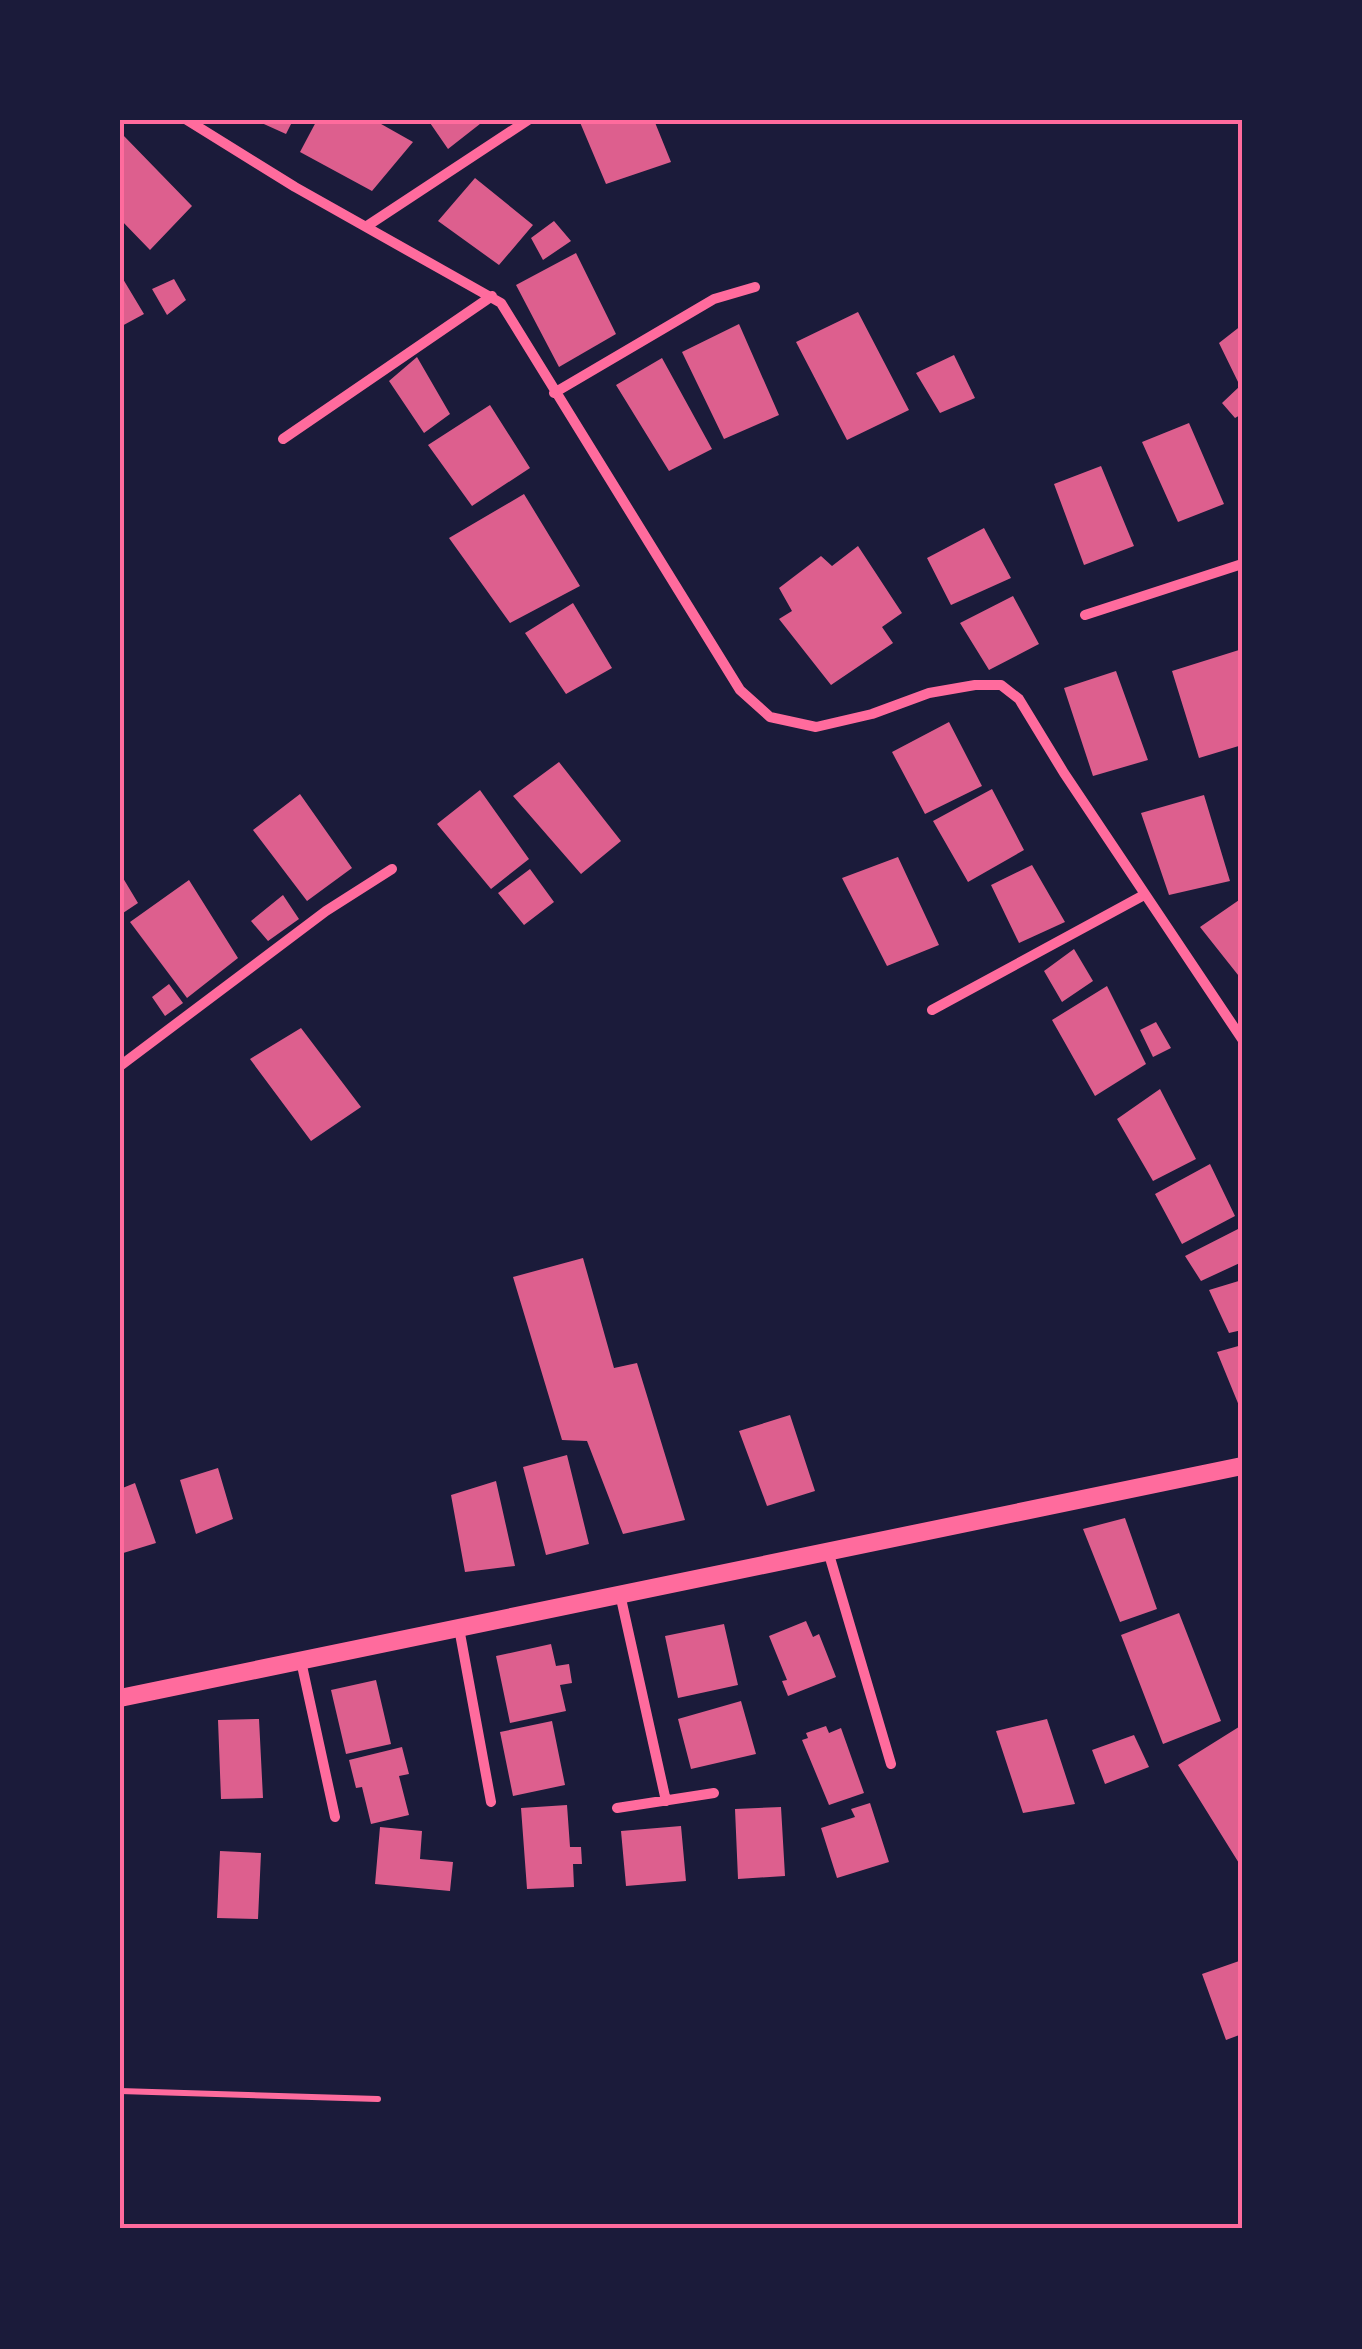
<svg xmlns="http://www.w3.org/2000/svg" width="1362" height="2349" font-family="Mulish,sans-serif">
  <rect width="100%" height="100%" fill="#1b1b3a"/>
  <path fill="#dd5f8e" d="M 255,120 L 293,120 L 286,134 Z
    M 317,120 L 374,120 L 413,142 L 372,191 L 300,152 Z
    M 428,120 L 485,120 L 448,149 Z
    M 579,120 L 654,120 L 671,162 L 606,184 Z
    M 123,135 L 192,206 L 150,250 L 120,219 L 120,138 Z
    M 475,178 L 533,225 L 499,265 L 438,221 Z
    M 554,221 L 571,241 L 543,260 L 531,238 Z
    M 576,253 L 616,334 L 559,367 L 516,285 Z
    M 120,274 L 144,314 L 120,327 Z
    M 174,279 L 186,300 L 167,315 L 152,289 Z
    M 858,312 L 909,410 L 847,440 L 796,342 Z
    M 739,324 L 779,415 L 724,439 L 682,352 Z
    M 1242,325 L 1242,414 L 1235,418 L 1222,403 L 1240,386 L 1219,343 Z
    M 954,355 L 975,398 L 940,413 L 916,373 Z
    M 417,357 L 450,414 L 424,433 L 389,381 Z
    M 662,358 L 712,449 L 669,471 L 616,385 Z
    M 490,405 L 530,468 L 472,506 L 428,445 Z
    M 1189,423 L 1224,504 L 1178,522 L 1142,442 Z
    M 1101,466 L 1134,546 L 1084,565 L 1054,484 Z
    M 524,494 L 580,586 L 510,623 L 449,538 Z
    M 984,528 L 1011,578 L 951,605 L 927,558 Z
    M 858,546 L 902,613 L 882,627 L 893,643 L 831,685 L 779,619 L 792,611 L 779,588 L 821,556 L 832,566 Z
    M 1013,596 L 1039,644 L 989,670 L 960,623 Z
    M 573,603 L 612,668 L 566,694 L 525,633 Z
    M 1239,650 L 1242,663 L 1242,745 L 1199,758 L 1172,671 Z
    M 1116,671 L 1148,760 L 1093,776 L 1064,688 Z
    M 949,722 L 982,786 L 925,814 L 892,752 Z
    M 559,762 L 621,841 L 581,874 L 513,796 Z
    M 992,789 L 1024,850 L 968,882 L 933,821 Z
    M 480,790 L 529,859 L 491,889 L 437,824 Z
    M 300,794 L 352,868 L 307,901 L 253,830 Z
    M 1204,795 L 1230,881 L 1169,895 L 1141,813 Z
    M 898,857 L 939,945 L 887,966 L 842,878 Z
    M 1032,865 L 1065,922 L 1019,943 L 991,885 Z
    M 530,869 L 554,902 L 524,925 L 498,893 Z
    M 120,873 L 138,903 L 120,915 Z
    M 189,880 L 238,958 L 187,998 L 130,922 Z
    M 283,895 L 299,919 L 268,941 L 251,921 Z
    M 1242,898 L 1242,980 L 1200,927 Z
    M 1074,949 L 1093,981 L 1062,1002 L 1044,971 Z
    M 169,984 L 183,1003 L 165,1016 L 152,997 Z
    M 1107,986 L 1146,1064 L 1095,1096 L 1052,1020 Z
    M 1156,1022 L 1171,1048 L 1153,1057 L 1140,1030 Z
    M 301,1028 L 361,1107 L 311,1141 L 250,1059 Z
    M 1160,1089 L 1196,1159 L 1153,1181 L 1117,1119 Z
    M 1210,1164 L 1235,1216 L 1182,1244 L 1155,1194 Z
    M 1240,1228 L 1242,1262 L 1201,1281 L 1185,1256 Z
    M 583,1258 L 614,1368 L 637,1363 L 685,1520 L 623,1534 L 587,1441 L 562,1440 L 513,1277 Z
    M 1242,1280 L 1242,1330 L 1229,1333 L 1209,1290 Z
    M 1242,1345 L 1242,1413 L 1217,1352 Z
    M 790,1415 L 815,1491 L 767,1506 L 739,1431 Z
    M 567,1455 L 589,1544 L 546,1555 L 523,1467 Z
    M 218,1468 L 233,1519 L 196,1534 L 180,1480 Z
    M 496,1481 L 515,1566 L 465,1572 L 451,1495 Z
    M 135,1483 L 156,1543 L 120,1554 L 120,1489 Z
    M 1125,1518 L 1157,1609 L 1120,1622 L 1083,1529 Z
    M 1179,1613 L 1221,1721 L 1163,1744 L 1121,1635 Z
    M 806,1621 L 813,1637 L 819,1634 L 836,1677 L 788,1696 L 782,1681 L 787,1680 L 769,1636 Z
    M 724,1624 L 738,1685 L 678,1698 L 665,1636 Z
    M 551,1644 L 556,1666 L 569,1664 L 572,1683 L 560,1685 L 566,1711 L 510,1723 L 496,1656 Z
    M 376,1680 L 391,1744 L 346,1754 L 331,1690 Z
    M 741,1701 L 756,1754 L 691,1769 L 678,1719 Z
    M 259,1719 L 263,1798 L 221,1799 L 218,1720 Z
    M 1047,1719 L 1075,1804 L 1023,1813 L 996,1731 Z
    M 552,1721 L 565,1785 L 513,1796 L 500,1732 Z
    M 1242,1725 L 1242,1868 L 1178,1765 Z
    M 826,1726 L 829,1733 L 841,1728 L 864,1793 L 829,1805 L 802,1740 L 808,1738 L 806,1733 Z
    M 1134,1735 L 1149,1767 L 1105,1784 L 1092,1750 Z
    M 402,1747 L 409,1774 L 399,1776 L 409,1815 L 371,1824 L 362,1787 L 356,1788 L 349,1760 Z
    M 870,1803 L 889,1862 L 837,1878 L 821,1828 L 855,1817 L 851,1809 Z
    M 567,1805 L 570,1847 L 581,1847 L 582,1864 L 573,1864 L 574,1887 L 527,1889 L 521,1808 Z
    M 781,1807 L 785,1876 L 738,1879 L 735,1809 Z
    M 681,1826 L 686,1881 L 626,1886 L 621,1831 Z
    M 380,1827 L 422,1831 L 420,1859 L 453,1862 L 450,1891 L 375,1884 Z
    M 220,1851 L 261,1853 L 258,1919 L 217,1918 Z
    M 1242,1960 L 1242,2034 L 1226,2040 L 1202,1974 Z"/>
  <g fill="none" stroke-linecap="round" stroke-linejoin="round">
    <path stroke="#ff6b9d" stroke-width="6" d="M 120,2091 L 378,2099"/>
    <path stroke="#ff6b9d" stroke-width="10" d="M 187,120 L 295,187 L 501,303 L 740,690 L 770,717 L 816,727 L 872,714 L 929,693 L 975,685 L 1001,685 L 1019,699 L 1064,773 L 1242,1039
      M 367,226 L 528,120
      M 554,393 L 714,299 L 755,287
      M 283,439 L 492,296
      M 1085,615 L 1242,564
      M 932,1010 L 1144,895
      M 120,1066 L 326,911 L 392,869
      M 828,1551 L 891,1764
      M 620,1594 L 666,1801
      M 459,1628 L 491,1802
      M 301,1661 L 335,1817
      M 617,1808 L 714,1793"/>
    <path stroke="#ff6b9d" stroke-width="18" d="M 120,1698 L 1242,1466"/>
  </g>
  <rect width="1362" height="2349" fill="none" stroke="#1b1b3a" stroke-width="245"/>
  <rect x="122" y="122" width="1118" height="2104" fill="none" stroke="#ff6b9d" stroke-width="4"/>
</svg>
